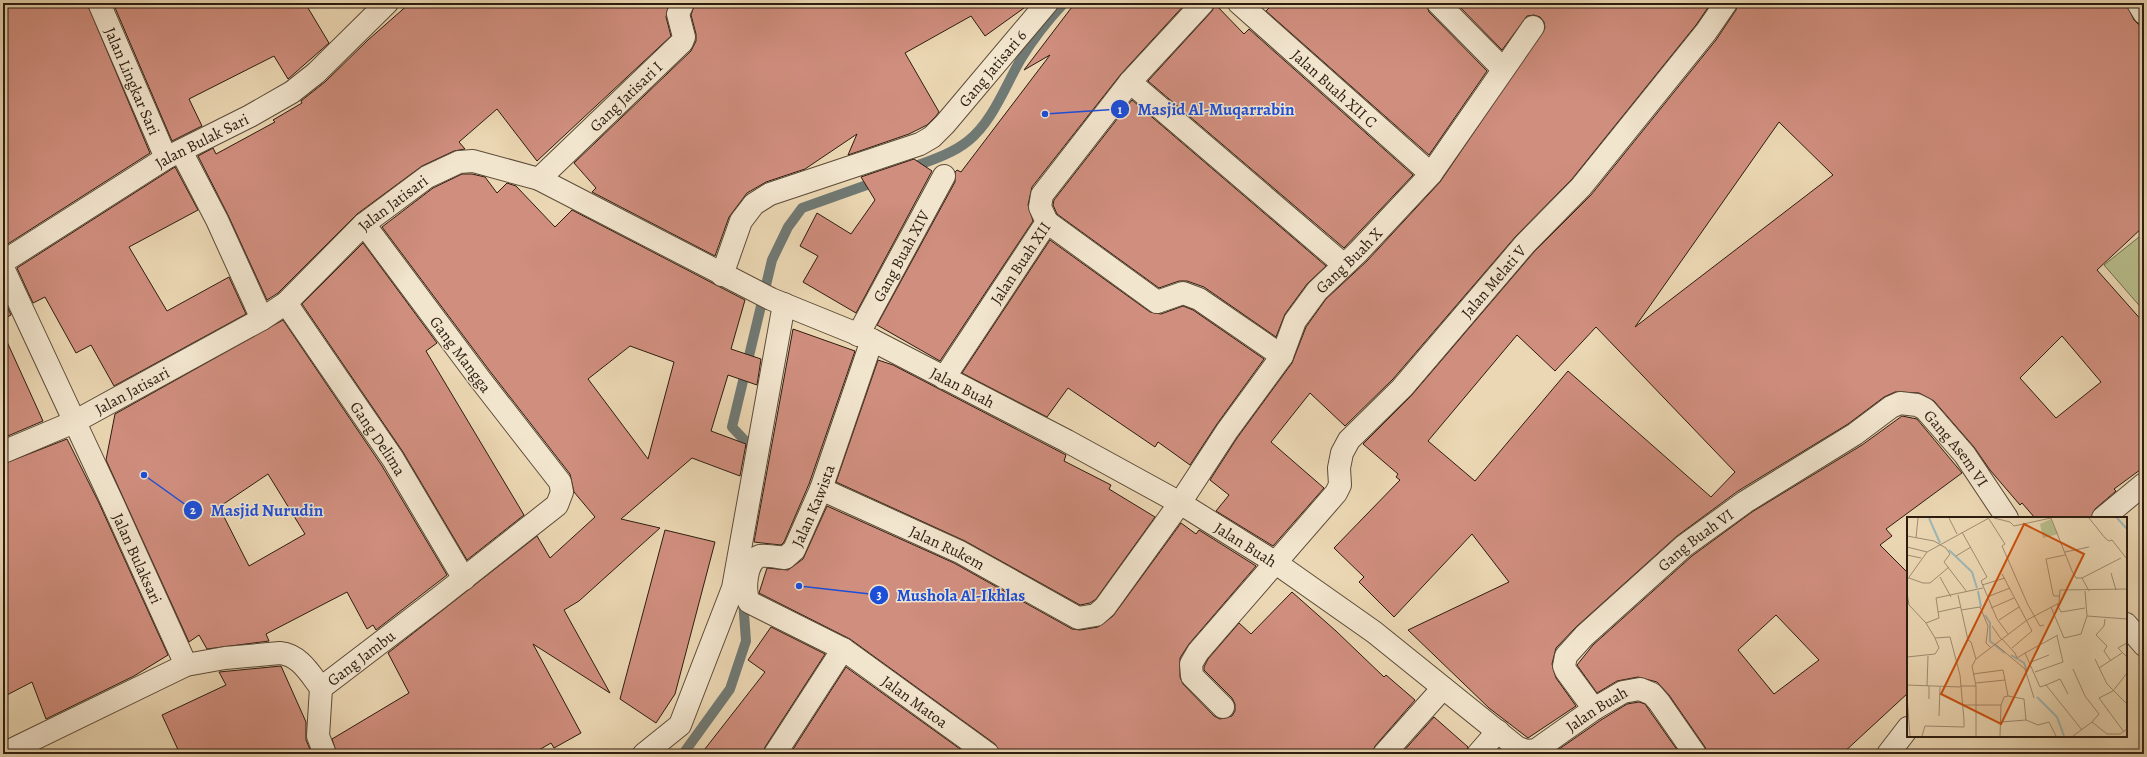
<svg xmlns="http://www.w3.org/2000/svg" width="2147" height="757" font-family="Alegreya,serif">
  <rect width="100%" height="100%" fill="#ebd7b3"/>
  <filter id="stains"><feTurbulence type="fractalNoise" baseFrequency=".005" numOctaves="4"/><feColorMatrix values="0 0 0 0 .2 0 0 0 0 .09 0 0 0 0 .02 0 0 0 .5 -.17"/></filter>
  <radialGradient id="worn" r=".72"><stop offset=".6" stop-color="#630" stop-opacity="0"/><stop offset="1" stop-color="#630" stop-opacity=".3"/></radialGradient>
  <path fill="#b8be8c" stroke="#726d4e" d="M 2144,233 L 2144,311 L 2104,265 Z"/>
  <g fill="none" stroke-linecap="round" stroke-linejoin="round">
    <path stroke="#707974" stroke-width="10" d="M 910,168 C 929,161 952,154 968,141 C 993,121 1005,86 1021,59 C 1033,39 1048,20 1064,3
      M 748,444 L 732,427 L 772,260 L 788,227 L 802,208 L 878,181
      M 683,754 L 730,689 L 746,641 L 743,600"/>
  </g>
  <path fill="#d08e7e" stroke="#2c1c0f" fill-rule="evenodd" d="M 3,3 L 87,3 L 150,153 L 3,247 Z
    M 113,3 L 305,3 L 329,43 L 288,79 L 274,56 L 189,99 L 202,126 L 172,141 Z
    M 410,3 L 669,3 L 666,17 L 671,36 L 537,161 L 497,109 L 459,142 L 465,149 L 454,151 L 422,166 L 357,214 L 278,293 L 267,300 L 228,215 L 198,156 L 213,148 L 216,154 L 275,122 L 273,120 L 302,103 L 301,101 L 325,82 L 368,40 Z
    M 695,3 L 1031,3 L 985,36 L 971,16 L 905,53 L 939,112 L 936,116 L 927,125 L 909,134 L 848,155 L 857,134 L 805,169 L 766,182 L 747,193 L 729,217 L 715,256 L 592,192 L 596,188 L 574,163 L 691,51 L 696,41 L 696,34 L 691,15 Z
    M 1075,3 L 1186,3 L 1121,74 L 1032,187 L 1028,205 L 1033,221 L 940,361 L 877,325 L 955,182 L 955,172 L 957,170 L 961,172 L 1050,55 L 1024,70 Z
    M 1274,3 L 1426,3 L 1429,12 L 1487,71 L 1429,155 L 1266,11 Z
    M 1456,3 L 1711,3 L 1696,25 L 1572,179 L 1516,236 L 1393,379 L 1345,426 L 1310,393 L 1271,442 L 1324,488 L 1273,546 L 1216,511 L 1229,495 L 1210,480 L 1237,438 L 1292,363 L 1306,327 L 1326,299 L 1367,261 L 1440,182 L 1545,28 L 1544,22 L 1540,17 L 1534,15 L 1527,16 L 1502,50 Z
    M 1738,3 L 2126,3 L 2134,20 L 2138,24 L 2144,25 L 2144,226 L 2097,270 L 2144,323 L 2144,467 L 2114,489 L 2116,491 L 2095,509 L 2091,518 L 2035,518 L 2022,503 L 2020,505 L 1990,470 L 1974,447 L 1934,401 L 1919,393 L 1895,392 L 1884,397 L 1848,424 L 1738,491 L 1677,536 L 1576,627 L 1556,648 L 1552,664 L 1556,678 L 1576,706 L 1528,738 L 1489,708 L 1408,630 L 1509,582 L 1472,534 L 1394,617 L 1359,582 L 1364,577 L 1334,548 L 1400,480 L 1396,477 L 1398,474 L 1363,444 L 1411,396 L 1534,252 L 1591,195 L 1716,40 L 1736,10 ZM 1779,122 L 1833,175 L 1635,327 ZM 1596,327 L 1735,472 L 1711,497 L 1568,371 L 1475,481 L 1428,441 L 1517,335 L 1555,371 ZM 2062,336 L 2101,382 L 2056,418 L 2020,378 Z
    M 1215,4 L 1244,34 L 1249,29 L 1413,175 L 1344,248 L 1148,81 L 1212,11 Z
    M 1132,100 L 1326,266 L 1307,284 L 1285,314 L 1276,337 L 1204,287 L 1187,281 L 1179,281 L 1159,288 L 1057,214 L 1053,205 L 1054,200 Z
    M 914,159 L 932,171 L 856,313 L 803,282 L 818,256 L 800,246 L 817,213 L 851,234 L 875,200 L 861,177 Z
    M 175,167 L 198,210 L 129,247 L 167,311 L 229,277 L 246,314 L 114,386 L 91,345 L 76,353 L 45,297 L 33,303 L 17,268 Z
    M 462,174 L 472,174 L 485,177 L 497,193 L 507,183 L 516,186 L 555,227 L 572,210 L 745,300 L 731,349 L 761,359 L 757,385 L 728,375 L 711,431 L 746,444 L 740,476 L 692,458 L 621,519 L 660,528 L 579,601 L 564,610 L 610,693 L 533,644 L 581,733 L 554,748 L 551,743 L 532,754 L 337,754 L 332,739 L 409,693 L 388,653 L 537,536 L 550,558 L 595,517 L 574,492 L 570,474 L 489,370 L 382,227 L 433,188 ZM 630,346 L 674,362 L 648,459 L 588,379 Z
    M 1050,240 L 1150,312 L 1161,314 L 1183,306 L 1193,310 L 1264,359 L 1217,424 L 1190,465 L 1158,442 L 1155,447 L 1068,388 L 1047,417 L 962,373 Z
    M 363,243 L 437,343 L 426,351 L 524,515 L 467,560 L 403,452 L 302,304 Z
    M 3,298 L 11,315 L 3,319 Z
    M 283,320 L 382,466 L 447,575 L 376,630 L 373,625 L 367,629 L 347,592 L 266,634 L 269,641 L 207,649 L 199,635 L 189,642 L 106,460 L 115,414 ZM 268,474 L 305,534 L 249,566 L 219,507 Z
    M 793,329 L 855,351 L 809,484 L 784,542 L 781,545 L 762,543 L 754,542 Z
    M 3,333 L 43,421 L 3,438 Z
    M 878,360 L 893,365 L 1066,455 L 1064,461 L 1111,485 L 1109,489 L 1155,517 L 1096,599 L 1090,603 L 1080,605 L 965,541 L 836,482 Z
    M 1902,416 L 1917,419 L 1962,473 L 1886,529 L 1892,536 L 1880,545 L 1908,573 L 1908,693 L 1842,754 L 1707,754 L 1705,747 L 1669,695 L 1657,682 L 1638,677 L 1617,681 L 1597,693 L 1577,665 L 1593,645 L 1692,556 L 1752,512 L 1862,445 ZM 1776,615 L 1819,660 L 1774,694 L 1738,650 Z
    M 67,439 L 99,503 L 168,655 L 134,676 L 46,719 L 32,682 L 3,697 L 3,464 Z
    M 827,506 L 954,563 L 1072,629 L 1080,630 L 1098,627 L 1113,616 L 1181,523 L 1196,534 L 1199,530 L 1256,566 L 1189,644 L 1180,658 L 1180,677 L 1183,684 L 1214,716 L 1220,719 L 1232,716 L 1235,711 L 1235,704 L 1232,698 L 1204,670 L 1204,667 L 1208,659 L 1239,623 L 1251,634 L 1292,592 L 1336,631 L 1384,677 L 1386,675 L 1415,700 L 1375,746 L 1372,754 L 1000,754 L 995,744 L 850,639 L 759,593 L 767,568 L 788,570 L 803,559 Z
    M 665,530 L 715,542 L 675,694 L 656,723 L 620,699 Z
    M 771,627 L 825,654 L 765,747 L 763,754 L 701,754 L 765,672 L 748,660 Z
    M 281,666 L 306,722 L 306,740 L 312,754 L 180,754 L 162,715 L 226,685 L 219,672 Z
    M 846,667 L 967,754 L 790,754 Z
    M 1639,702 L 1645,704 L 1649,710 L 1680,754 L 1552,754 L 1601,720 L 1627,704 Z
    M 1434,717 L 1468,747 L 1466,754 L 1401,754 Z"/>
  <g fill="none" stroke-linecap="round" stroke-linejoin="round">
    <defs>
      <g id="street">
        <path id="s1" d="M 99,3 L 166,158"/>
        <path id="s2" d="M 1239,3 L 1431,174"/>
        <path d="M 1438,3 L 1503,69"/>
        <path d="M 2138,3 L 2144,13"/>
        <path d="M 1130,82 L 1343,264"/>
        <path d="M 181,151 L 217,220 L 262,319"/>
        <path id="s3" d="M 539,179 L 682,42 L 684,37 L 678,14 L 683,3"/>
        <path d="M 1047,222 L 1157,302 L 1183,293 L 1199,299 L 1282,356"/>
        <path id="s4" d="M 3,262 L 166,158 L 250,116 L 292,92 L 316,73 L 387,3"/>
        <path id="s5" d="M 3,268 L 114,506 L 186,665"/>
        <path id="s6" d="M 722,275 L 741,221 L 754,204 L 770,194 L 920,144 L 932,137 L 945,124 L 1047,3"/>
        <path id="s7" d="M 286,303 L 393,459 L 464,579"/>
        <path id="s8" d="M 858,335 L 944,176"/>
        <path id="s9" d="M 944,378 L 1047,222 L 1040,207 L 1042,195 L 1130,82 L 1203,3"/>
        <path id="s10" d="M 3,452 L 74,422 L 262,319 L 286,303 L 364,224 L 427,177 L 459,162 L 473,161 L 539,179 L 771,299 L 872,340 L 1067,441 L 1180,503 L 1276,563 L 1374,632 L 1518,748 L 1527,751 L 1536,750 L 1594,709 L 1623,692 L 1640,689 L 1652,694 L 1659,702 L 1695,754"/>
        <path id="s11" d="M 821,489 L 960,552 L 1078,618 L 1096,615 L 1105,607 L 1180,503 L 1227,431 L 1282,356 L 1295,321 L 1317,291 L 1358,252 L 1431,174 L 1533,27"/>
        <path d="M 2103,518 L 2144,484"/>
        <path d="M 2126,624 L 2144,645"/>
        <path id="s12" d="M 843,649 L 988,754"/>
        <path d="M 321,688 L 318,736 L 325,754"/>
        <path id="s13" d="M 1223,707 L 1192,676 L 1191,664 L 1198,652 L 1336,493 L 1340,485 L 1339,468 L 1342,453 L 1349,440 L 1402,388 L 1525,244 L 1581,187 L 1706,32 L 1726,3"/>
        <path id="s14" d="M 1594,709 L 1566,671 L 1564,666 L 1566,656 L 1584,636 L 1684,546 L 1745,502 L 1855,434 L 1891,407 L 1900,403 L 1917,405 L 1925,409 L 1965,455 L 2007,518"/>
        <path id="s15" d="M 3,754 L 186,665 L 225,658 L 280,653 C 300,655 310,674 321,688 L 439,598 L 557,505 L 562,492 L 560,482 L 479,378 L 364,224"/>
        <path d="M 644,754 L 680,725 L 733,588 L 784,304"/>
        <path id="s16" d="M 775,754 L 843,649 L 749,602 C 744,591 745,561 760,556 C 767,555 777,557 785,558 L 794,550 L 821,489 L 872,340"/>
        <path d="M 1384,754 L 1443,688"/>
        <path d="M 1478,754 L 1498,731"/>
        <path d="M 1888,754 L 1908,728"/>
      </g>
    </defs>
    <use href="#street" stroke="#5c4b38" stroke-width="24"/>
    <use href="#street" stroke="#f2e5ce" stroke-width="22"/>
  </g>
  <g text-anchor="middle" stroke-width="3" stroke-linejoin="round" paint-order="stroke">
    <g font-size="16" fill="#2c1c0f" stroke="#f2e5ce">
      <text dy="6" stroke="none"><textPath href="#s6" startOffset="361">Gang Jatisari 6</textPath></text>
      <text dy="6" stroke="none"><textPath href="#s1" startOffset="85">Jalan Lingkar Sari</textPath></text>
      <text dy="6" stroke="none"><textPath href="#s2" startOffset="128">Jalan Buah XII C</textPath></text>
      <text dy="6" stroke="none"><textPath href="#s3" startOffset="120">Gang Jatisari I</textPath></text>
      <text dy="6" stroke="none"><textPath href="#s4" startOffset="233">Jalan Bulak Sari</textPath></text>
      <text dy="6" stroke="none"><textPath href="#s10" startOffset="467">Jalan Jatisari</textPath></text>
      <text dy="6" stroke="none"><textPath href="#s8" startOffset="90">Gang Buah XIV</textPath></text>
      <text dy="6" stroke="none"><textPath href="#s11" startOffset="744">Gang Buah X</textPath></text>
      <text dy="6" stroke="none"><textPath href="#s9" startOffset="138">Jalan Buah XII</textPath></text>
      <text dy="6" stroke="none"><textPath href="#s13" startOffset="551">Jalan Melati V</textPath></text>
      <text transform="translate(461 354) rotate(53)" y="6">Gang Mangga</text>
      <text dy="6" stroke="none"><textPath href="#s10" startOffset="1100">Jalan Buah</textPath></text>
      <text dy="6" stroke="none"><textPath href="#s10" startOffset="143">Jalan Jatisari</textPath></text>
      <text dy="6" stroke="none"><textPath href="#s7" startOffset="164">Gang Delima</textPath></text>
      <text dy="6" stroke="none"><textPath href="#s14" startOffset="560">Gang Asem VI</textPath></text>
      <text dy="6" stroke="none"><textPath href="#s16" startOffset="367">Jalan Kawista</textPath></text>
      <text dy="6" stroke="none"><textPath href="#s14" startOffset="237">Gang Buah VI</textPath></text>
      <text dy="6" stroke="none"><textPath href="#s10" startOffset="1424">Jalan Buah</textPath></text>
      <text dy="6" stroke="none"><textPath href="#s11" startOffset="139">Jalan Rukem</textPath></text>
      <text dy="6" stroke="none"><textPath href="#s5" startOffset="320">Jalan Bulaksari</textPath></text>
      <text dy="6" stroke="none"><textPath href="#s15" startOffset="404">Gang Jambu</textPath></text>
      <text dy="6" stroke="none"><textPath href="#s12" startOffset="89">Jalan Matoa</textPath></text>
      <text dy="6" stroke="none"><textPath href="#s10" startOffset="1856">Jalan Buah</textPath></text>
    </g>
  </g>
  <g transform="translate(1907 517)">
    <rect width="220" height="220" fill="#ebd7b3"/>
    <path d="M 144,2 L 151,17 L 136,21 L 133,7 Z" fill="#b8be8c"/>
    <path fill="none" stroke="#9db7b7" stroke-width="2" d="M 22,1 L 33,26M 210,1 L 220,12M 42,33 L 65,55 L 70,71M 71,74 L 74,90M 78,98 L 83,106 L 83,124 L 98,136M 104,138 L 117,146 L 120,154M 130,180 L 150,200 L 157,219"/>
    <path fill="none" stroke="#9f8c71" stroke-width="1" d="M 42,1 L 50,17M 87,1 L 103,5 L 107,9 L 144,1M 144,1 L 165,54 L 169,61 L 175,61 L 182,74M 182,1 L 198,21 L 202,24 L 205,23 L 220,42M 82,2 L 98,27 L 95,29 L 121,88 L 133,109 L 137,108M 55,15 L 80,60 L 74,64 L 90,102 L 101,117M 0,19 L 27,24 L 39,31 L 43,37 L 37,45 L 60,75M 9,21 L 11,1M 0,30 L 20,35M 158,35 L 182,30M 0,38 L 14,41M 49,39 L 64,30M 204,56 L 209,73M 95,57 L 125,114 L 105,131M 33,60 L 44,80M 2,61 L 16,66 L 23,66 L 42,50M 175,61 L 214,41M 0,63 L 20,35 L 82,1M 75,68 L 98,61M 178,74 L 180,99M 0,76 L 2,88 L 19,106 L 28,121 L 43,120 L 53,158 L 57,203 L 57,210 L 18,209 L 15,219M 51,78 L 61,123 L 64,125 L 69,142M 152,79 L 147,79 L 146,77 L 139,42 L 158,38M 80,80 L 103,71M 150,87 L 154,95 L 178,91M 144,90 L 157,121 L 174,117 L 180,99M 84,91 L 107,81M 54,93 L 73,90 L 81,109 L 79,126 L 84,131M 31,95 L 54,90M 180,99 L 220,102M 198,102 L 197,109 L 189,118 L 200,129 L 197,134 L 204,144M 92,103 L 112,90M 19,106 L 32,101 L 29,81 L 76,71M 85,109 L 94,122M 95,122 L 108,136 L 110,141 L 118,136 L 133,170 L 139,168 L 175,213M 220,126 L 211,131 L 220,140M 88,127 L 118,152 L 127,181M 118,136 L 151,118M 0,140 L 28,137 L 32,131 L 28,121M 188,142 L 200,167 L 220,187M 124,145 L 142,138M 192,151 L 215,136M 166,152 L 178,179 L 192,197 L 185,205M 128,155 L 156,145 L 150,119M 66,157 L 96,153 L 101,179 L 97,180 L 94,188 L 93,219M 69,166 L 98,163M 0,168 L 53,170M 139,168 L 153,162 L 161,177M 20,169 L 21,139M 22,169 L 22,182M 53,169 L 69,169M 0,179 L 3,219M 101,179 L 117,182 L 119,203M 55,188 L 94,188M 32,199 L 33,170M 94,205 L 119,203 L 131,208 L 142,205 L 149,219M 217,215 L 192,181 L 206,174 L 220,156M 69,219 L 69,169 L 65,149 L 69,142 L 120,103 L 152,86 L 153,73 L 220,72M 166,219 L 185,205 L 200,217 L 213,217 L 220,212"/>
    <path fill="#cc500c" fill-opacity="0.15" stroke="#cc500c" stroke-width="2" d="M 117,7 L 177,37 L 94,207 L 34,177 Z"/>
    <rect width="220" height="220" fill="none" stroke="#2c1c0f" stroke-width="2"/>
  </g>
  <path fill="none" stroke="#1d4ed8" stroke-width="1.5" d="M1045 114L1120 109M144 475L193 510M799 586L879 595"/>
  <g fill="#1d4ed8" stroke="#f2e5ce" stroke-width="1.5">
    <circle cx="1045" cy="114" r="4"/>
    <circle cx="144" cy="475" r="4"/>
    <circle cx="799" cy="586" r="4"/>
    <circle cx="1120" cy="109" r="10"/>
    <circle cx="193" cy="510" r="10"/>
    <circle cx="879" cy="595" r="10"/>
  </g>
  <g font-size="12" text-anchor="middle" font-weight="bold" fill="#fff">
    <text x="1120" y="114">1</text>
    <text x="193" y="514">2</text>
    <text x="879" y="599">3</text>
  </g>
  <g font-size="17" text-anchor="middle" font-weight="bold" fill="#1d4ed8" stroke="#f2e5ce" stroke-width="3" stroke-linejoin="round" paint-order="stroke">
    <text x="1216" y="115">Masjid Al-Muqarrabin</text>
    <text x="267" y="516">Masjid Nurudin</text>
    <text x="961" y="601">Mushola Al-Ikhlas</text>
  </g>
  <rect width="2147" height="757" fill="none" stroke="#ebd7b3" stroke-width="16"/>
  <rect x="4" y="4" width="2139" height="749" fill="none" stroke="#2c1c0f" stroke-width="2"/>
  <rect x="8" y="8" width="2131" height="741" fill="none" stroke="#2c1c0f"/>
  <rect width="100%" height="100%" filter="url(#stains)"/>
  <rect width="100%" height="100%" fill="url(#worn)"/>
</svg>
